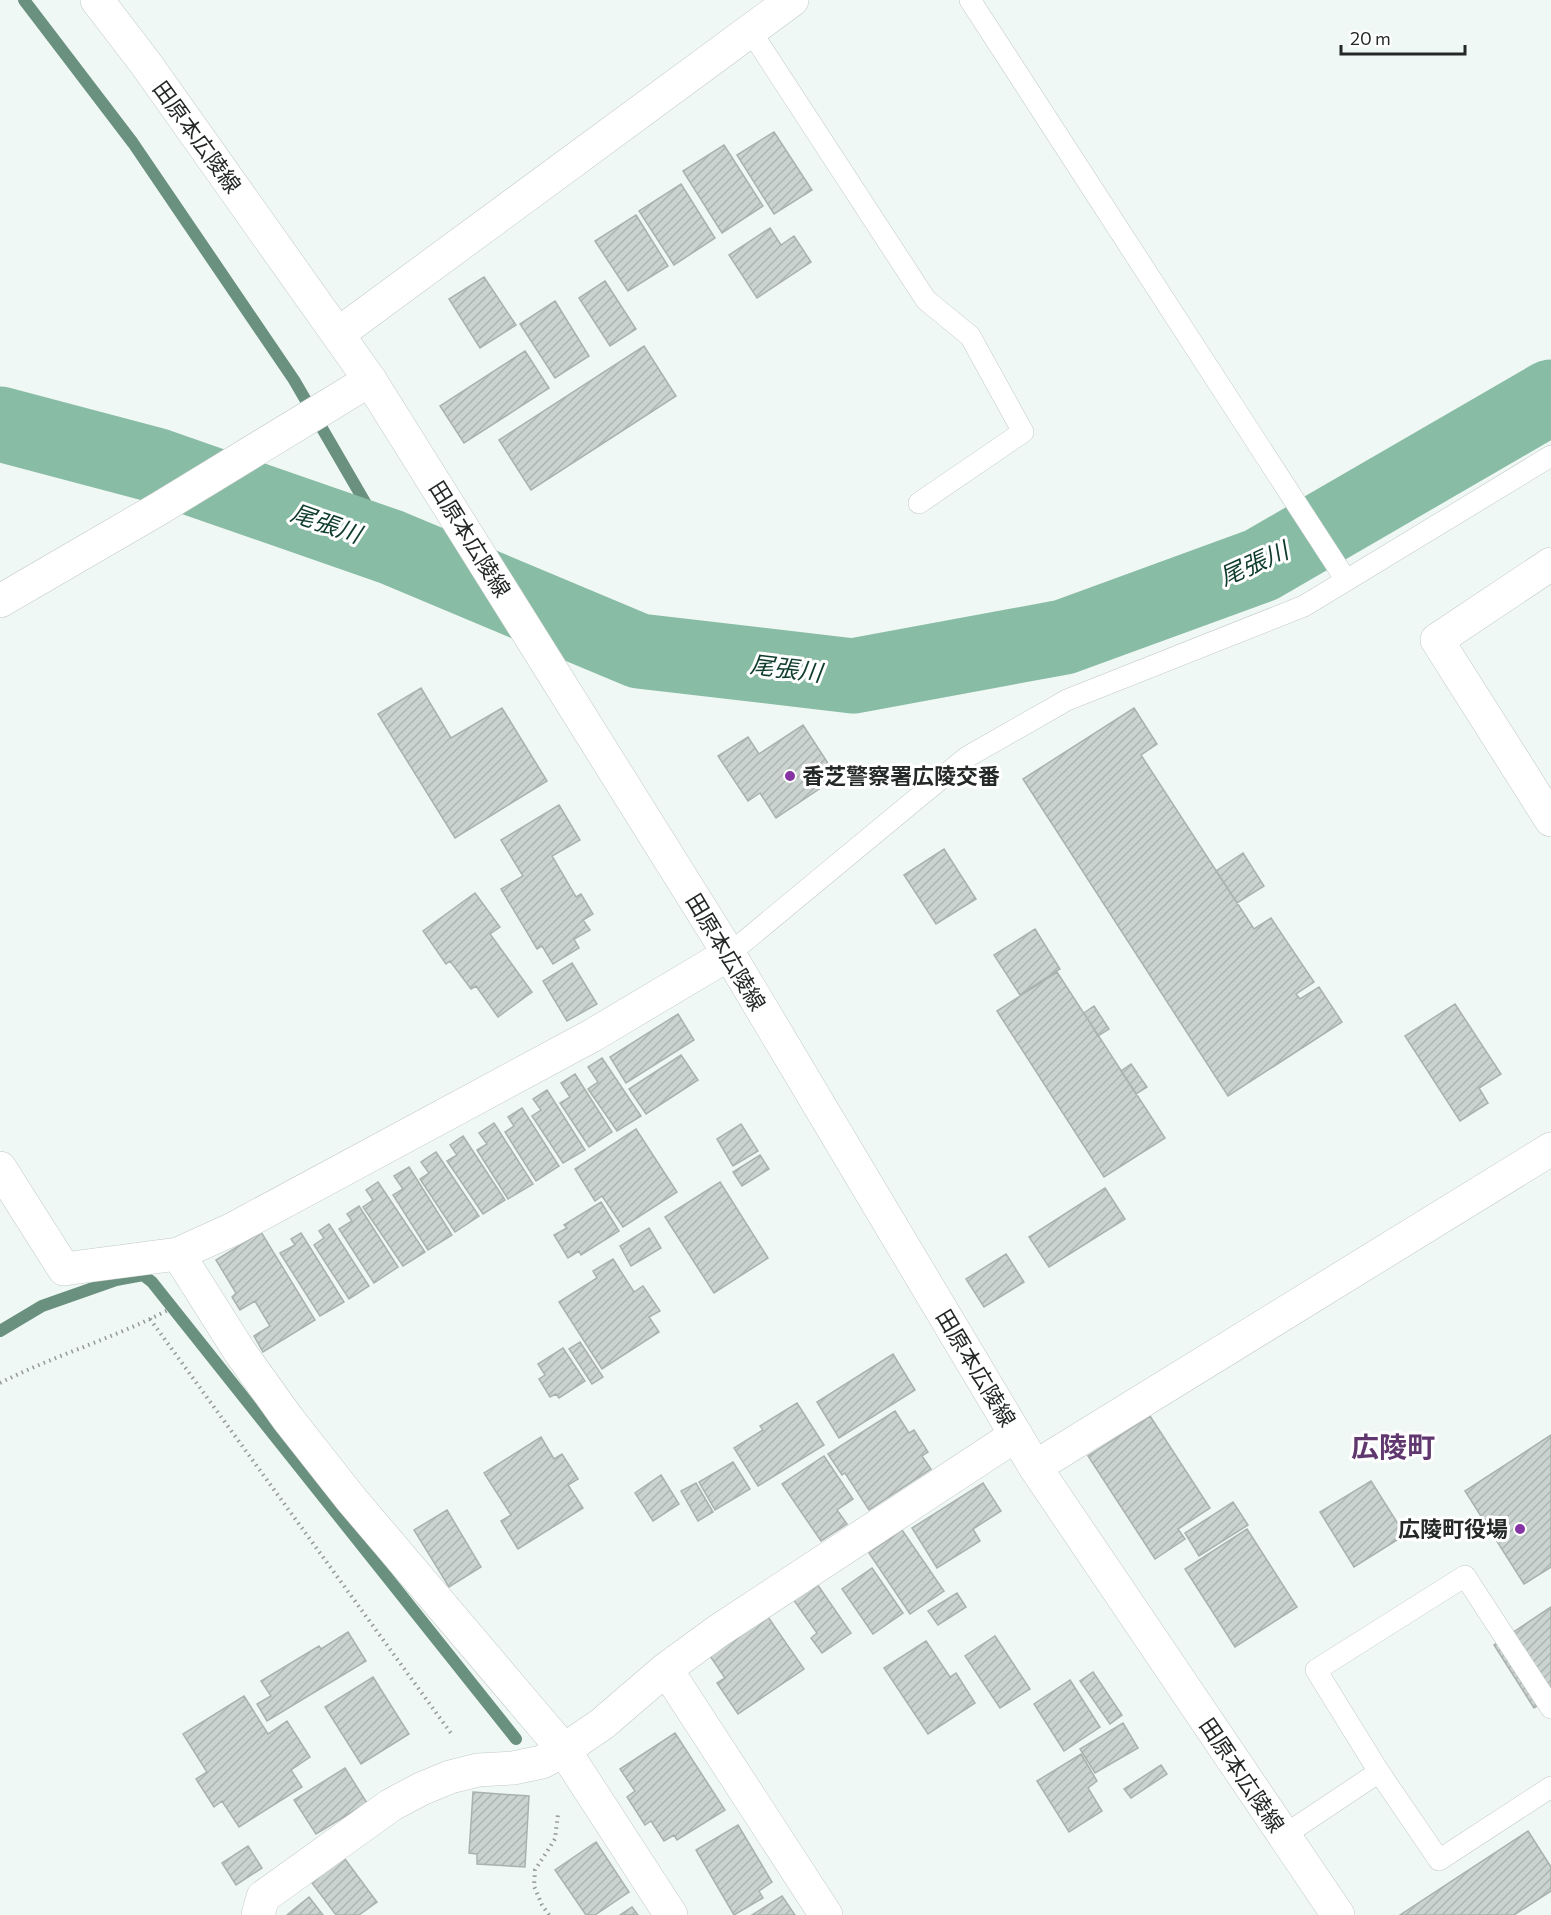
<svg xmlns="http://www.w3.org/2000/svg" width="1551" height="1915" font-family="Commissioner,'Noto Sans JP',sans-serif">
  <defs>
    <pattern id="building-hatch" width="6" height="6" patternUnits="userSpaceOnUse" patternTransform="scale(1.5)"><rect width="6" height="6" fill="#cad3cf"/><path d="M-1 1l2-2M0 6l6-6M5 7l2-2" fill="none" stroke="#adb5b2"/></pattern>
  </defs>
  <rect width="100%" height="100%" fill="#eff8f4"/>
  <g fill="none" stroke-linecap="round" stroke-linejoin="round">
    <path stroke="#6a907f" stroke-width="12" d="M 24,0 L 133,143 L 294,380 L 391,547
      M 0,1331 L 42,1306 L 116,1280 L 143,1275 L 152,1282 L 516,1739"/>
    <path stroke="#88bca5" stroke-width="75" d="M 0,424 L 155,465 L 391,547 L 639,651 L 853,676 L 1064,637 L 1261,565 L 1551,397"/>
  </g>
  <path fill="url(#building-hatch)" stroke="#aab2ae" stroke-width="1.5" d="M 774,132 L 812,190 L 774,214 L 737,155 Z
    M 724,145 L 763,206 L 722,233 L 683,171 Z
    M 681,184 L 715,238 L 674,265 L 639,211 Z
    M 636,215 L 668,266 L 628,291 L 595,241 Z
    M 770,228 L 781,245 L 794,236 L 811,262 L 757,298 L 729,255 Z
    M 484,277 L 516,325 L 480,348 L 449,299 Z
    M 605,281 L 636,329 L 610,346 L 579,298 Z
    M 555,301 L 589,356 L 555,378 L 520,324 Z
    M 644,346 L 676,396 L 531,490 L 499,440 Z
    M 525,351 L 549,388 L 464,443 L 440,406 Z
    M 421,688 L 451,738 L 502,708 L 547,781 L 455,838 L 378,714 Z
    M 1134,708 L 1157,744 L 1141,755 L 1254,929 L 1271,918 L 1314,982 L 1296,994 L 1300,999 L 1319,987 L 1342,1022 L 1228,1096 L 1023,779 Z
    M 803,725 L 837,777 L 776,818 L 760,793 L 748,801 L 718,756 L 748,737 L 759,754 Z
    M 559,805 L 580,840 L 552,856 L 576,897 L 581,894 L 593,914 L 583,920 L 590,930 L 574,939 L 579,948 L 553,964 L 542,946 L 537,949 L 501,889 L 523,876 L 501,840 Z
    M 944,849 L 976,899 L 936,924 L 904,875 Z
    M 1243,853 L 1264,886 L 1237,903 L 1216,871 Z
    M 475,893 L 500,927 L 490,934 L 532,992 L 498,1017 L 476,986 L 471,989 L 450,961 L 446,964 L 423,931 Z
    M 1035,929 L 1060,969 L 1020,995 L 994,955 Z
    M 572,963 L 597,1004 L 567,1021 L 543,981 Z
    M 1057,972 L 1165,1138 L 1104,1177 L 997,1011 Z
    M 1455,1004 L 1501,1074 L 1479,1088 L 1488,1103 L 1460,1121 L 1405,1036 Z
    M 1094,1006 L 1109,1029 L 1098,1036 L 1084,1013 Z
    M 678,1014 L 694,1040 L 626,1083 L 610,1057 Z
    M 681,1055 L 698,1080 L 646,1114 L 629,1089 Z
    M 602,1058 L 641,1116 L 617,1131 L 588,1089 L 598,1082 L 588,1067 Z
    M 1131,1064 L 1147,1087 L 1136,1094 L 1121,1071 Z
    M 575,1074 L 612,1132 L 589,1147 L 560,1103 L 570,1097 L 561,1083 Z
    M 547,1090 L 585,1150 L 563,1163 L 532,1116 L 541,1110 L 533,1099 Z
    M 522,1108 L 559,1166 L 536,1181 L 505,1132 L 514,1126 L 508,1117 Z
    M 494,1123 L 533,1184 L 508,1199 L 477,1150 L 487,1144 L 479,1133 Z
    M 741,1124 L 758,1151 L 733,1166 L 717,1139 Z
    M 636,1129 L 677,1192 L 623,1227 L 602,1196 L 595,1201 L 575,1169 Z
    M 463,1136 L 505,1200 L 483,1214 L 447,1161 L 457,1155 L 450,1145 Z
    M 436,1152 L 479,1216 L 455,1232 L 420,1179 L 429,1173 L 421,1162 Z
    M 760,1155 L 769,1169 L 742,1186 L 733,1172 Z
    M 409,1167 L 452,1235 L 428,1250 L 393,1195 L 403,1189 L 394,1176 Z
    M 378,1182 L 425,1252 L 403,1266 L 363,1207 L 373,1200 L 366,1190 Z
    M 720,1182 L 768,1258 L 714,1293 L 665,1217 Z
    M 1105,1188 L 1125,1219 L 1049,1267 L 1029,1237 Z
    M 601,1202 L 619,1231 L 581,1255 L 579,1251 L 568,1258 L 554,1235 L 567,1228 L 564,1225 Z
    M 359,1206 L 398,1267 L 374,1283 L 339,1229 L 352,1221 L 347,1214 Z
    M 329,1224 L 369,1286 L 349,1299 L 314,1245 L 324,1238 L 319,1231 Z
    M 649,1228 L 661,1248 L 631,1266 L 620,1246 Z
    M 261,1232 L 315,1320 L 263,1352 L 254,1336 L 270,1326 L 255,1301 L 240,1310 L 232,1297 L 236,1293 L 216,1260 Z
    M 301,1233 L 344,1302 L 320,1316 L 280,1253 L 295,1245 L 291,1239 Z
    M 1006,1254 L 1024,1282 L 984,1307 L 966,1279 Z
    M 613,1259 L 634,1292 L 643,1286 L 660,1311 L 649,1317 L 659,1332 L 602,1369 L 559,1302 L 597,1278 L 593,1271 Z
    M 580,1342 L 603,1377 L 592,1384 L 569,1349 Z
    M 563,1348 L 585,1381 L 559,1398 L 556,1394 L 550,1397 L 539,1379 L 545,1375 L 538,1364 Z
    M 893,1354 L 915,1390 L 839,1438 L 817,1402 Z
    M 797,1403 L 824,1445 L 758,1486 L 734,1448 L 763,1430 L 760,1426 Z
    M 895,1411 L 909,1433 L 914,1430 L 928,1452 L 922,1456 L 931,1469 L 869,1510 L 845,1473 L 842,1475 L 828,1454 Z
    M 1150,1416 L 1210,1508 L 1178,1529 L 1185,1539 L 1155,1559 L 1088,1456 Z
    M 1551,1435 L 1551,1567 L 1524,1584 L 1465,1491 Z
    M 541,1437 L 554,1459 L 562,1454 L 578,1479 L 568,1485 L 583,1508 L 518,1549 L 501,1521 L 511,1515 L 484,1473 Z
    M 824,1456 L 853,1499 L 837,1510 L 847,1524 L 821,1541 L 782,1484 Z
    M 733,1462 L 750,1489 L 715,1510 L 699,1482 Z
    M 661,1475 L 679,1504 L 653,1521 L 635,1493 Z
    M 1371,1481 L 1405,1535 L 1354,1567 L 1320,1512 Z
    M 696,1483 L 713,1512 L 698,1521 L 681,1491 Z
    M 983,1483 L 1001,1511 L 973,1529 L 980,1541 L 937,1568 L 912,1528 Z
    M 1233,1502 L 1248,1525 L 1199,1556 L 1185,1533 Z
    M 447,1510 L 481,1567 L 449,1587 L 414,1530 Z
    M 1247,1529 L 1297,1607 L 1235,1647 L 1185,1569 Z
    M 902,1530 L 944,1591 L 910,1614 L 869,1553 Z
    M 872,1568 L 903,1613 L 873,1634 L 842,1589 Z
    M 817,1584 L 851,1633 L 822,1653 L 811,1638 L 817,1633 L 793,1599 Z
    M 957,1593 L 966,1607 L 938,1625 L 928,1611 Z
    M 1551,1607 L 1551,1697 L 1534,1708 L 1494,1645 Z
    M 768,1617 L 804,1669 L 738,1714 L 717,1683 L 725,1678 L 710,1656 Z
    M 348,1632 L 366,1661 L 267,1721 L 257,1704 L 271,1696 L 261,1681 L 319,1646 L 321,1649 Z
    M 995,1636 L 1030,1689 L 1000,1708 L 965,1656 Z
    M 926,1641 L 950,1677 L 956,1673 L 975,1703 L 928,1734 L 884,1668 Z
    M 1093,1672 L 1122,1715 L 1110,1724 L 1080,1681 Z
    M 373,1677 L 409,1734 L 361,1764 L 325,1707 Z
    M 1070,1680 L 1100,1727 L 1064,1751 L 1034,1704 Z
    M 244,1696 L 268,1734 L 287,1721 L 310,1757 L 291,1770 L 302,1787 L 239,1827 L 222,1801 L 214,1807 L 196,1779 L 207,1772 L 183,1734 Z
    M 1123,1723 L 1138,1748 L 1095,1773 L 1080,1749 Z
    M 675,1733 L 725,1810 L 677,1840 L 674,1835 L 664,1841 L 651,1821 L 645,1825 L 627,1797 L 635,1791 L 620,1769 Z
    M 1081,1754 L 1097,1781 L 1088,1788 L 1102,1811 L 1069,1832 L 1037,1781 Z
    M 1161,1765 L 1167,1774 L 1131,1798 L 1124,1789 Z
    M 345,1768 L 367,1803 L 316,1834 L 294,1800 Z
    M 473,1792 L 529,1796 L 525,1867 L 477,1864 L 477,1854 L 469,1853 Z
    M 738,1825 L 772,1882 L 759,1891 L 763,1898 L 734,1915 L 696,1850 Z
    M 1528,1831 L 1551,1867 L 1551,1891 L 1514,1915 L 1400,1915 Z
    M 596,1842 L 629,1892 L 595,1915 L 586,1915 L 555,1870 Z
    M 248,1846 L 262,1868 L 236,1885 L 222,1863 Z
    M 342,1855 L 377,1902 L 359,1915 L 336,1915 L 309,1879 Z
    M 782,1896 L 795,1915 L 752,1915 Z
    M 309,1897 L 323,1915 L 287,1915 Z
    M 632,1907 L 638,1915 L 620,1915 Z"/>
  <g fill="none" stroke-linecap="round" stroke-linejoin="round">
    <defs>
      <path id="service" d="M 970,0 L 1346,580
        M 750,30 L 926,300 L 970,336 L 1023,432 L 919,503
        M 729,954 L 967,757 L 1067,700 L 1304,606 L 1551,456
        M 1551,1708 L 1465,1576 L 1316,1670 L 1379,1772 L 1439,1860 L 1551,1787
        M 1283,1836 L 1379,1772"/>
      <path id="minor" d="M 338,334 L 792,0
        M 1551,564 L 1437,640 L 1551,820
        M 0,601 L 160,508 L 370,380
        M 0,1168 L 64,1269 L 178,1254 L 233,1229 L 593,1035 L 729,954
        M 178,1254 L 240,1352 L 288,1419 L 351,1499 L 564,1750 L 671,1915
        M 1035,1467 L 1551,1149
        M 666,1669 L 826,1915
        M 258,1915 L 263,1897 L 391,1805 L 421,1789 L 450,1777 L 478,1770 L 513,1768 L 542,1762 L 564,1750 L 602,1724 L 666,1669 L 718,1631 L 1016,1435"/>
      <path id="secondary" d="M 97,0 L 146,64 L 370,380 L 729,954 L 1035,1467 L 1338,1915"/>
    </defs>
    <use href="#service" stroke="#c2cac6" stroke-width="22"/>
    <use href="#minor" stroke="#c2cac6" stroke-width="34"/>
    <use href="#secondary" stroke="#c2cac6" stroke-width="34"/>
    <path stroke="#939a97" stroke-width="4" stroke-dasharray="1.5 4.5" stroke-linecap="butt" d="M 150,1319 L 453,1736
      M 0,1383 C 55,1355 115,1338 170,1309
      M 549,1915 L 542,1905 L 534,1886 L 535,1870 L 555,1839 L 558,1814"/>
    <use href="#service" stroke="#fff" stroke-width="21"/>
    <use href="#minor" stroke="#fff" stroke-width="33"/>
    <use href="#secondary" stroke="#fff" stroke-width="33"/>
  </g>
  <g fill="#8634a3" stroke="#fff" stroke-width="2">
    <circle cx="790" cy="776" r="6"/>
    <circle cx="1520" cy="1529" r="6"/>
  </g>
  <g text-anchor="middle" stroke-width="6" stroke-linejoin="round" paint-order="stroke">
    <g font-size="22" fill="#242826" stroke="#fff">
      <text transform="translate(197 137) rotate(54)" y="8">田原本広陵線</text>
      <text transform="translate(470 539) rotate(58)" y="8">田原本広陵線</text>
      <text transform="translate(726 952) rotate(59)" y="8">田原本広陵線</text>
      <text transform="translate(976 1368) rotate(59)" y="8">田原本広陵線</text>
      <text transform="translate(1242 1775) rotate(56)" y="8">田原本広陵線</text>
    </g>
    <g font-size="22" font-weight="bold" fill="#242826" stroke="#fff" text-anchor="start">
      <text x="802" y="784">香芝警察署広陵交番</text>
      <text x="1508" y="1537" text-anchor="end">広陵町役場</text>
    </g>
    <g font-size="24" font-style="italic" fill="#0e3c2c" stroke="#fff">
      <text transform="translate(326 524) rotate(19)" y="8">尾張川</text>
      <text transform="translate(1254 564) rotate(-24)" y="8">尾張川</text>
      <text transform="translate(786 669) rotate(7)" y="8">尾張川</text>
    </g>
    <g font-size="28" font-weight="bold" fill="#60386f" stroke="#fff">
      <text x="1393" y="1457">広陵町</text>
    </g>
  </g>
  <path d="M1341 45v9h124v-9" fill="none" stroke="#242826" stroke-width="3"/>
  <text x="1350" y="45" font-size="18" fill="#242826" stroke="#ffffff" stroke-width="4.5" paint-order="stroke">20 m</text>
</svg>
